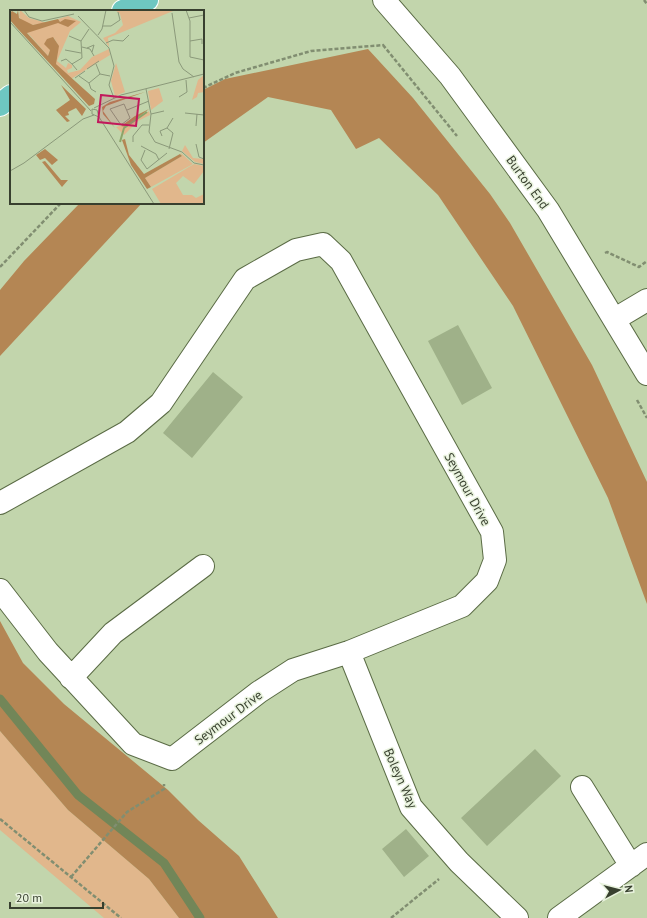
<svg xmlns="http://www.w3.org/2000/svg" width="647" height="918" font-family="'PT Sans',sans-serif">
  <rect width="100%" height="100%" fill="#c2d5ac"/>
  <path fill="#e1b78c" d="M 0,731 L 68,810 L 149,879 L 179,918 L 104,918 L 0,830 Z"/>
  <path fill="#b48654" d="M 368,49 L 413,98 L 490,194 L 510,223 L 592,365 L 647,482 L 647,604 L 608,498 L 513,306 L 438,195 L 379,138 L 356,149 L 331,110 L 268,97 L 203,143 L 203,90 L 225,79 Z
    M 80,203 L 142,203 L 0,356 L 0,290 L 24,261 Z
    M 0,621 L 23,663 L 64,704 L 168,790 L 198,820 L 239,856 L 278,918 L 179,918 L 149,879 L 68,810 L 0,731 Z"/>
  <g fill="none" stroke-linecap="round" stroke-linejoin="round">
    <path stroke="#728658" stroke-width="9" d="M 0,699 L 78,795 L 164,863 L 200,918"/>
  </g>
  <path fill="#9fb189" d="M 458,325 L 492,388 L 462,405 L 428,341 Z
    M 213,372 L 243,397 L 192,458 L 163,433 Z
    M 535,749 L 561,776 L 487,846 L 461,818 Z
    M 406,829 L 429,856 L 404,877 L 382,849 Z"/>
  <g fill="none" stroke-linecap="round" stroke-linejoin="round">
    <defs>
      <path id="minor" d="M 384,0 L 450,76 L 548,210 L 647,374
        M 615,319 L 647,300
        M 0,503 L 127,432 L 161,403 L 245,279 L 296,250 L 323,244 L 341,261 L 492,532 L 495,560 L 487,581 L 462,606 L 349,652 L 293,670 L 259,692 L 172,759 L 133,744 L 48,652 L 0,590
        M 349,652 L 411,807 L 459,862 L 517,918
        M 71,678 L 113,633 L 203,566
        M 582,787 L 631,866
        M 559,918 L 647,854"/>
      <path id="major" d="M 123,11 L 147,0
        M 0,105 L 11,96"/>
    </defs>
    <use href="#minor" stroke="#5a6b45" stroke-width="24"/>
    <use href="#major" stroke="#fff" stroke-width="24"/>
    <path stroke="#818e71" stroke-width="2.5" stroke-dasharray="4 2" stroke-linecap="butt" d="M 644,0 L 647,4
      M 383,45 L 457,136
      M 203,88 L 235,73 L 311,51 L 384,45
      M 605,253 L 607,252 L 639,267 L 647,261
      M 0,267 L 61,203
      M 637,400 L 647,418
      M 0,819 L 121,918
      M 71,877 L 127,812 L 164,789 L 164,784
      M 391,918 L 439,879"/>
    <use href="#minor" stroke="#fff" stroke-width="22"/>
    <use href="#major" stroke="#6ec7c1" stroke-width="22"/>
  </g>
  <g text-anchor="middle" stroke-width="3" stroke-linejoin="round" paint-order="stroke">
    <g font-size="13" fill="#38402f" stroke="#e8f2dd">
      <text transform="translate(528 182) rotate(54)" y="5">Burton End</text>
      <text transform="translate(468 489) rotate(61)" y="5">Seymour Drive</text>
      <text transform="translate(228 717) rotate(-37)" y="5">Seymour Drive</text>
      <text transform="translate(401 778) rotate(66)" y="5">Boleyn Way</text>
    </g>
  </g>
  <g transform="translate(10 10)">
    <rect width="194" height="194" fill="#c2d5ac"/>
    <path d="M 10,0 L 19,8 L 37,13 L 23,15 L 14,12 L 9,7 ZM 105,0 L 163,0 L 163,1 L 98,28 L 99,37 L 93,28 L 105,23 L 113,15 L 110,4 ZM 58,6 L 71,12 L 60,21 L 47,51 L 56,58 L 58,53 L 62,55 L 62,58 L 57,60 L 58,63 L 70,60 L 82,47 L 99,39 L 100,45 L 61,69 L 45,53 L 48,35 L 44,28 L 37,30 L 40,40 L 38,46 L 16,21 L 50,12 L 48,9 ZM 106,53 L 115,82 L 105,86 L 101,71 ZM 194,65 L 194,82 L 188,83 L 187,87 L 182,90 L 188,70 ZM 149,78 L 153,91 L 141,100 L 138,81 ZM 139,101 L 140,105 L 128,111 L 114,125 L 106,117 L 122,113 ZM 175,135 L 183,148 L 194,149 L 194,154 L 185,152 L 172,141 ZM 170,142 L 183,154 L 141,177 L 135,168 L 172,146 ZM 184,154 L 194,156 L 194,161 L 184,174 L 173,166 L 166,173 L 173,185 L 182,185 L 186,188 L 194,184 L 194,194 L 151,194 L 142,179 Z" fill="#e1b78c"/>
    <path d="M 8,0 L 9,8 L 23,15 L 48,9 L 50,12 L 55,9 L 66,11 L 58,17 L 48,13 L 17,23 L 38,46 L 40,40 L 34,34 L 37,29 L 43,27 L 49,36 L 46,54 L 85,89 L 84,94 L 79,96 L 6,17 L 0,10 L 0,3 L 2,1 L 7,4 ZM 51,75 L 76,99 L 72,106 L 66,98 L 58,102 L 59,105 L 55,106 L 60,111 L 57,112 L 46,100 L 60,90 ZM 135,82 L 96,96 L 93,101 L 105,118 L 93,104 L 92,97 L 100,92 ZM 139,99 L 116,117 L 111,116 L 125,106 ZM 115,129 L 119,145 L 134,164 L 170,144 L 172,146 L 135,168 L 141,177 L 137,179 L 121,155 L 112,130 ZM 35,139 L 48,150 L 42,155 L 35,148 L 30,150 L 26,145 ZM 35,151 L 51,170 L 58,170 L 52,177 L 32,152 Z" fill="#b48654"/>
    <path fill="none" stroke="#8ba469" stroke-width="2" d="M 110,132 L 114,118 L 137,102"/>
    <path fill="none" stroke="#8b997a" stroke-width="1" d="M 14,0 L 19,7 L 32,11 L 64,4M 176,0 L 180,11 L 180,47 L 194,50M 162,3 L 169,52 L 173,59 L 184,67M 68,6 L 99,38 L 104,56 L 99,75 L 104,88M 179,8 L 194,5M 0,12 L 81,101M 93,16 L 101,16 L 110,10 L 108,2M 88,25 L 92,19 L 96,0M 59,26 L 71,31M 180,31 L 192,29 L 192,34M 96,33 L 103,30 L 113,31 L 119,25M 72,37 L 80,39 L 84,46M 77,38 L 84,35 L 82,42M 55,40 L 71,43M 51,51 L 56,49 L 62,54M 86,54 L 90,64 L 100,66M 77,59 L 89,51M 67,60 L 62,54 L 72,48 L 71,31 L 79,19M 69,66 L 79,73 L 90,64M 65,68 L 75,61M 79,73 L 81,79 L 86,82M 136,79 L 141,104 L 139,122 L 145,132 L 172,142 L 184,153 L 194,155M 169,87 L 177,82 L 176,70M 114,94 L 120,108 L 111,115 L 100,99 ZM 84,98 L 111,85 L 194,64M 117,100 L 139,91M 175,103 L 194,105M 141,104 L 154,101M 89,107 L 82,104 L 82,99 L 87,100 L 89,107 L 144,194M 186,116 L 187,104M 152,126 L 150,121 L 157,118M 123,132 L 123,126 L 132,115 L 139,115M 186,134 L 189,147 L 194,149M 131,136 L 146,144 L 149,150M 159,139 L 163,123 L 157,118 L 163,108M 135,140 L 131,150 L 137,159 L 157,143M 0,161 L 14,153 L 73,109 L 84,105"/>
    <path fill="#c2185b" fill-opacity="0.15" stroke="#c2185b" stroke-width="2" d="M 91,85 L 129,89 L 126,116 L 88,112 Z"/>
    <rect width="194" height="194" fill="none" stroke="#38402f" stroke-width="2"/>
  </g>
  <g transform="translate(619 890) rotate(83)" stroke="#e8f2dd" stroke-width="3" paint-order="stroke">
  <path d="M0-3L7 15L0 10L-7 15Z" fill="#38402f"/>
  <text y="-6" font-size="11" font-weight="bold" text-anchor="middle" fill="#38402f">N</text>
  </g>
  <path d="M10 902v6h93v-6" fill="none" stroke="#38402f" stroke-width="2"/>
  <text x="16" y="902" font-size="12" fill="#38402f" stroke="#e8f2dd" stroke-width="3" paint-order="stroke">20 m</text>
</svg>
